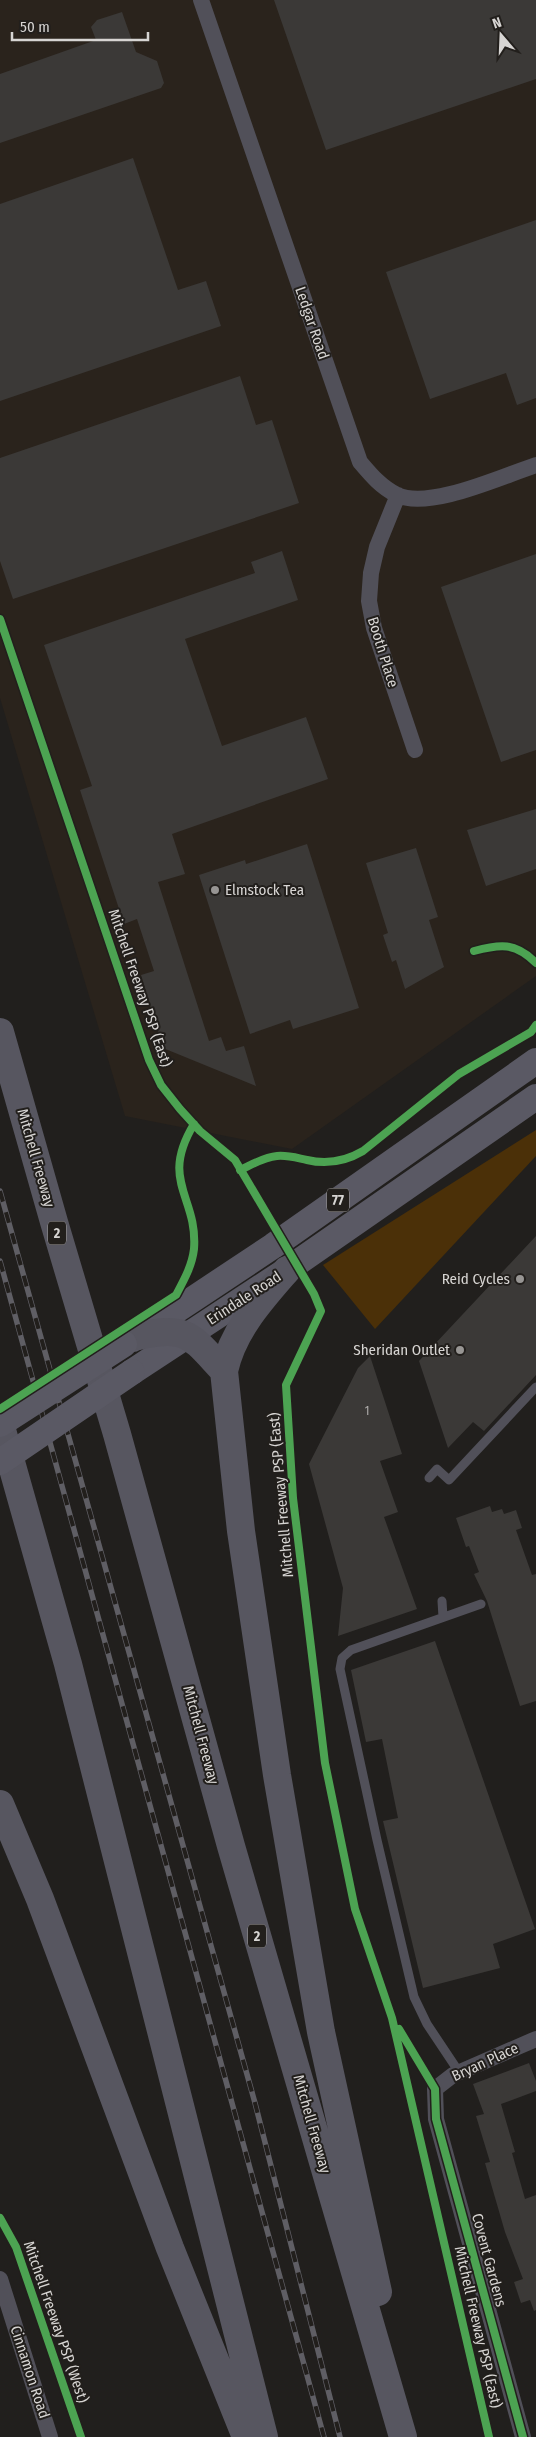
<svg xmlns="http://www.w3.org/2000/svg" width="536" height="2437" font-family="'Fira Sans Condensed',sans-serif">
  <rect width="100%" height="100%" fill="#211f1d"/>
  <path fill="#2a231c" d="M 0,0 L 536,0 L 536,976 L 292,1149 L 125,1116 L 0,698 Z"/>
  <path fill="#4b3008" d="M 536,1130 L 536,1156 L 375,1329 L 323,1265 Z"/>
  <path fill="#3b3937" d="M 274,0 L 536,0 L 536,79 L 326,150 Z
    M 122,12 L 136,52 L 157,61 L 164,83 L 161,88 L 0,143 L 0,74 L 96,40 L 91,27 L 97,20 Z
    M 133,158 L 178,290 L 206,281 L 221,326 L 0,401 L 0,204 Z
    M 536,220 L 536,398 L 517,405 L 506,373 L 430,399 L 386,272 Z
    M 240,376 L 256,425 L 272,420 L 299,503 L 13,599 L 0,561 L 0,458 Z
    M 282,551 L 298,600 L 185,639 L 222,746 L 306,717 L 328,779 L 172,834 L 185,874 L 158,882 L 209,1041 L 221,1037 L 226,1051 L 244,1046 L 256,1086 L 163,1048 L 141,975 L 154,971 L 137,919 L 124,924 L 80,790 L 92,786 L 44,645 L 255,573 L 251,562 Z
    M 536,554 L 536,750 L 501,762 L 441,587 Z
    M 536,809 L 536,869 L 486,886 L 467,830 Z
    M 307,844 L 359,1008 L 293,1029 L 290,1020 L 250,1034 L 199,875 L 245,860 L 246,864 Z
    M 416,848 L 438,917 L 429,920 L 444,967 L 405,989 L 396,960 L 392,962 L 383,935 L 388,933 L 366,863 Z
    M 536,1236 L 536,1375 L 484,1431 L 473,1422 L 448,1448 L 419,1361 Z
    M 370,1356 L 402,1454 L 380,1461 L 398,1512 L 384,1517 L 417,1609 L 338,1636 L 343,1588 L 309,1464 L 358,1368 Z
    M 490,1506 L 492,1512 L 502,1509 L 504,1514 L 516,1510 L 522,1528 L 516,1530 L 532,1575 L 536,1574 L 536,1701 L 520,1706 L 487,1601 L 474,1574 L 479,1572 L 469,1546 L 466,1547 L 456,1518 Z
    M 435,1641 L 535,1929 L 493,1944 L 500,1968 L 423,1988 L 383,1821 L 398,1818 L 382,1739 L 366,1742 L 351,1670 Z
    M 529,2063 L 536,2081 L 536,2091 L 501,2104 L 515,2152 L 512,2153 L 525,2199 L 536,2195 L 536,2310 L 534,2311 L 530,2300 L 521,2303 L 514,2282 L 523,2279 L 505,2232 L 485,2163 L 490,2162 L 476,2116 L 484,2114 L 473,2084 Z"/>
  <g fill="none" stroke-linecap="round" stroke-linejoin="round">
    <path stroke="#515059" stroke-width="9" d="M 429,1478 L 437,1469 L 449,1480 L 536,1387
      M 442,1601 L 443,1617
      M 459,2072 L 427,2024 L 414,1997 L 377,1840 L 340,1669 L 342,1658 L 351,1650 L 481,1604"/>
    <path stroke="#515059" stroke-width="16" d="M 201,0 L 360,462 C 371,475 381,487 397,495 C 430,510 502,476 536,465
      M 398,495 L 377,547 L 371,573 L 369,601 L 374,628 L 415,750
      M 0,2279 L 50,2437
      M 523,2437 L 436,2119 L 435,2089 L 453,2075 L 536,2039"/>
    <path stroke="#5a5964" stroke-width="26" d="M 133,1339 L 273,1246 L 536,1061
      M 132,1372 L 287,1270 L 536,1097"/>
    <path stroke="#575660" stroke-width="28" d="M 0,1032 L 54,1222 L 117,1434 L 231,1846 L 403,2437
      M 287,1270 C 261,1300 233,1330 224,1371 L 241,1531 L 277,1775 L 321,2032 L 378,2292
      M 138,1336 C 188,1325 191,1336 224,1371
      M 0,1423 L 68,1664 L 264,2437
      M 0,1804 L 40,1899 L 170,2248 L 246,2437"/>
    <defs>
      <path id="rail" d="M 0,1191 L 255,2103 L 340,2437
        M 0,1261 L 324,2437"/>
    </defs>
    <use href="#rail" stroke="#5f5e64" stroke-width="5.5"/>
    <use href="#rail" stroke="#221f1c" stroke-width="4" stroke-dasharray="11" stroke-linecap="butt"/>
    <path stroke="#5a5964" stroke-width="26" d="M 0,1424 L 124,1344
      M 0,1462 L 132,1372"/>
    <defs>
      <path id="cycleway" d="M 0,619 L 149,1060 L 161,1085 L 180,1109 L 200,1131 L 235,1160 L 314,1294 L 321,1311 L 286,1385 L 293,1498 L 325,1763 L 355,1909 L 392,2018 L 489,2437
        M 474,951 C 500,944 515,942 536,963
        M 240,1170 C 251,1165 264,1157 277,1156 C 288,1155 297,1158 307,1160 C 328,1165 346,1161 363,1151 L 459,1074 L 531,1032 L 536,1025
        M 0,1409 L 176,1295 C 184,1280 192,1266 194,1249 C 198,1196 159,1182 194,1124
        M 399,2029 L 435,2089 L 436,2119 L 523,2437
        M 0,2218 L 16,2247 L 81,2437"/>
    </defs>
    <use href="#cycleway" stroke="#221f1c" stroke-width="11"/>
    <use href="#cycleway" stroke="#4ca352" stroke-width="8"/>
  </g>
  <g fill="#979593" stroke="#221f1c" stroke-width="2">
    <circle cx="215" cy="890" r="5"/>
    <circle cx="520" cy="1279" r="5"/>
    <circle cx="460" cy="1350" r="5"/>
  </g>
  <g text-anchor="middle" stroke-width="4" stroke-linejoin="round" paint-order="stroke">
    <g font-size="12" fill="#b0aeac">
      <text x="367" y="1415">1</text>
    </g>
    <g fill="#221f1c" stroke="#a19e9c" stroke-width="1">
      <rect x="327" y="1188.5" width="22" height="23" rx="4"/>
      <rect x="48" y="1221.5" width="18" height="23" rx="4"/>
      <rect x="248" y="1924.5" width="18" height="23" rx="4"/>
    </g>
    <g font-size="14" font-weight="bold" fill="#d7d5d3">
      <text x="338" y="1205">77</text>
      <text x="57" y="1238">2</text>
      <text x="257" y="1941">2</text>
    </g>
    <g font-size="15" fill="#d7d5d3" stroke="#221f1c">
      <text transform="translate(312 323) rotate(71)" y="5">Ledgar Road</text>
      <text transform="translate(383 652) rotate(73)" y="5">Booth Place</text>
      <text transform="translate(140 988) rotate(71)" y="5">Mitchell Freeway PSP (East)</text>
      <text transform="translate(36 1158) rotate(74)" y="5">Mitchell Freeway</text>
      <text transform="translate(244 1298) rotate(-33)" y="5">Erindale Road</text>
      <text transform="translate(281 1495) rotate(-95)" y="5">Mitchell Freeway PSP (East)</text>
      <text transform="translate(201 1735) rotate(75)" y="5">Mitchell Freeway</text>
      <text transform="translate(485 2062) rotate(-25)" y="5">Bryan Place</text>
      <text transform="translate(312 2124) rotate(74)" y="5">Mitchell Freeway</text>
      <text transform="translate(489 2260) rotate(75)" y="5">Covent Gardens</text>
      <text transform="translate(56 2322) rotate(71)" y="5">Mitchell Freeway PSP (West)</text>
      <text transform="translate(478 2327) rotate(77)" y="5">Mitchell Freeway PSP (East)</text>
      <text transform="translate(30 2372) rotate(72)" y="5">Cinnamon Road</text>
    </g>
    <g font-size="15" fill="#d7d5d3" stroke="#221f1c" text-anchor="end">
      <text x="225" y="895" text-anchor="start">Elmstock Tea</text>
      <text x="510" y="1284">Reid Cycles</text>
      <text x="450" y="1355">Sheridan Outlet</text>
    </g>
  </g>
  <g transform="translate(501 35) rotate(341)" stroke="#221f1c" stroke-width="4" paint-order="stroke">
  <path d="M0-4L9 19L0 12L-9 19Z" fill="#d7d5d3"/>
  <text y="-8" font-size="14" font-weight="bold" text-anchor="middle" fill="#d7d5d3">N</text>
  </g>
  <path d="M12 32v8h136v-8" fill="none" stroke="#d7d5d3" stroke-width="2.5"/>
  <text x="20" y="32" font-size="15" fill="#d7d5d3" stroke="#221f1c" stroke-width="4" paint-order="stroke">50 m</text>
</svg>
